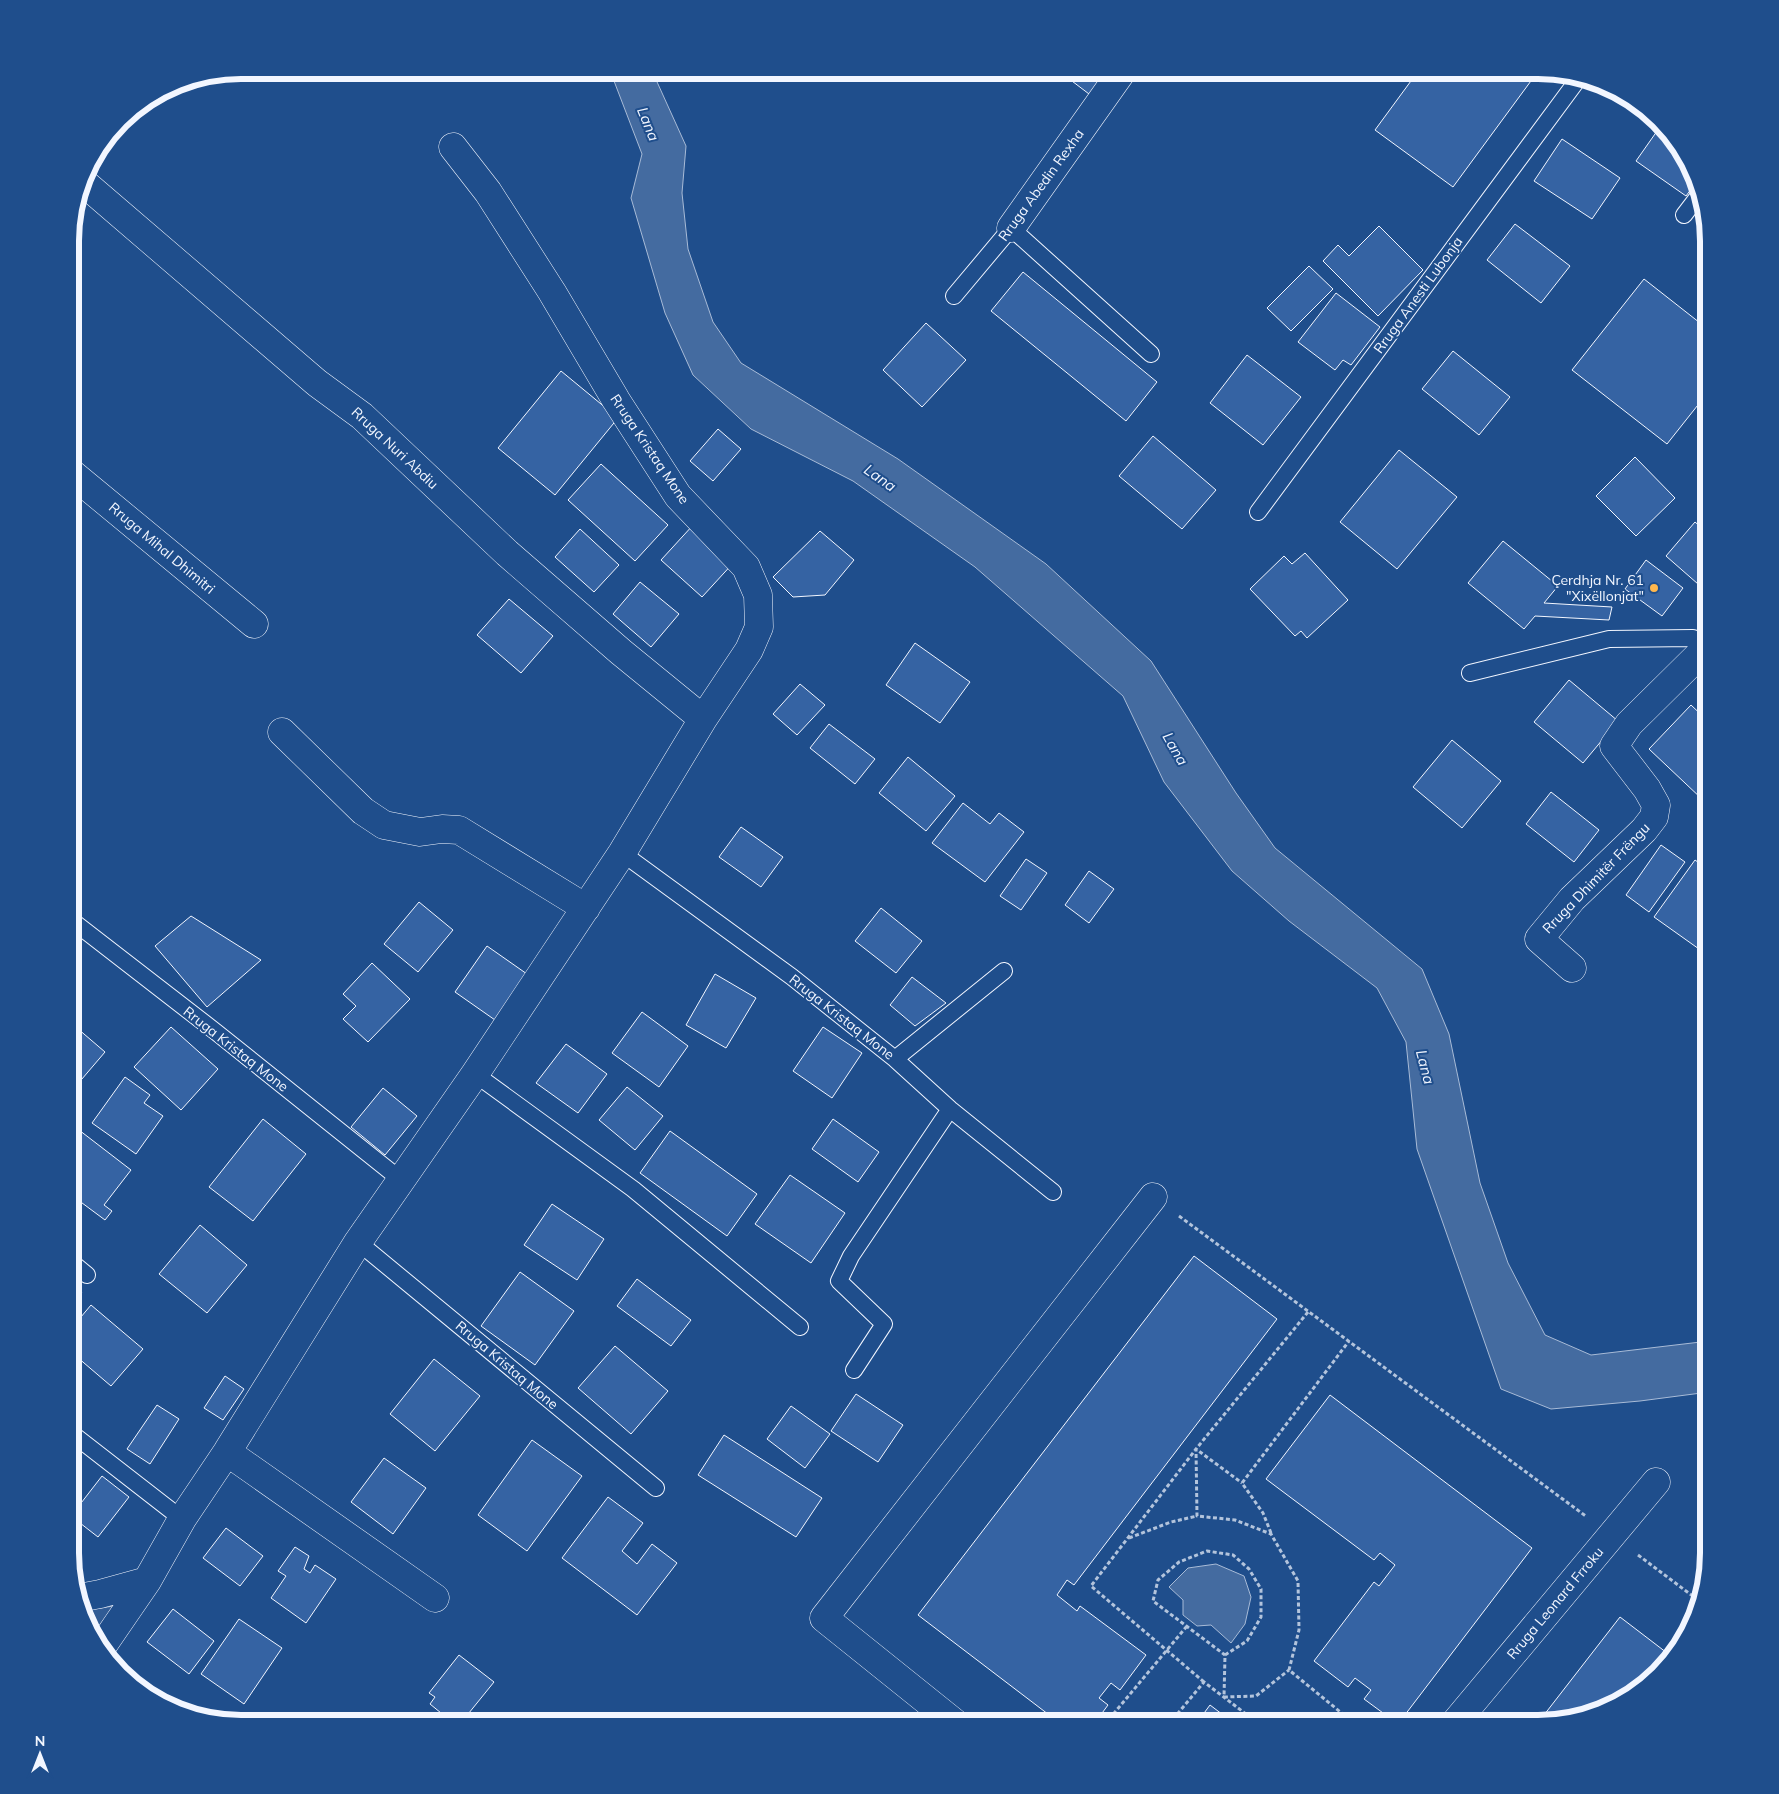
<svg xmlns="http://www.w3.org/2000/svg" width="1779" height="1794" font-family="Mulish,sans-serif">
  <rect width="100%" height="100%" fill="#1f4e8c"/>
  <path fill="#305b95" stroke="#a8bbd7" d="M 120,1605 L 96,1639 L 83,1618 L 81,1611 Z"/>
  <path fill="#446ba0" stroke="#a8bbd7" d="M 605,70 L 651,70 L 653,73 L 686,146 L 682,193 L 688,249 L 713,322 L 741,363 L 898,459 L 1046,564 L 1151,661 L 1236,793 L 1275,848 L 1422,969 L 1449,1034 L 1480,1183 L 1508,1263 L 1545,1335 L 1591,1355 L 1709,1341 L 1709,1392 L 1640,1401 L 1551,1409 L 1501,1389 L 1417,1149 L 1406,1042 L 1377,988 L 1289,921 L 1232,871 L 1164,782 L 1123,696 L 975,567 L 853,481 L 751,429 L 693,375 L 665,313 L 631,198 L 642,154 L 614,81 Z
    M 1216,1564 L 1244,1576 L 1251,1597 L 1245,1624 L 1231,1643 L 1211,1625 L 1197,1626 L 1183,1615 L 1183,1600 L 1169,1587 L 1188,1568 Z"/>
  <path fill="#3563a3" stroke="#f2f6ff" d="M 1068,70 L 1111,70 L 1093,97 L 1064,75 Z
    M 1419,70 L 1539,70 L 1453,187 L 1375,130 Z
    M 1662,124 L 1667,128 L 1696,176 L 1697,181 L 1686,196 L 1636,161 Z
    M 1562,139 L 1620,178 L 1592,219 L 1534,181 Z
    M 1515,224 L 1570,266 L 1541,303 L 1487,260 Z
    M 1379,226 L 1423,270 L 1378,316 L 1323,261 L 1338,245 L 1349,256 Z
    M 1309,266 L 1333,289 L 1291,331 L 1267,308 Z
    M 1023,272 L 1157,382 L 1126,421 L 991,311 Z
    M 1644,279 L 1709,330 L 1709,391 L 1667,444 L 1572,370 Z
    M 1336,293 L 1380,327 L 1351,365 L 1343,360 L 1335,370 L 1298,342 Z
    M 926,323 L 966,360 L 922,407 L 883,370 Z
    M 1453,351 L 1510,397 L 1479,435 L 1422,389 Z
    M 1247,355 L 1301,397 L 1263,445 L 1210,403 Z
    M 561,371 L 618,418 L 555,495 L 498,448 Z
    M 718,429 L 741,449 L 713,481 L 690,461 Z
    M 1153,436 L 1216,490 L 1182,529 L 1119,476 Z
    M 1399,450 L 1457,497 L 1397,569 L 1340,522 Z
    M 1635,457 L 1675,498 L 1636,536 L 1596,496 Z
    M 601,464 L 668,525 L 635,561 L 568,500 Z
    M 1695,522 L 1709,534 L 1709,571 L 1698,584 L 1666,556 Z
    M 694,524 L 735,561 L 702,597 L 661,560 Z
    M 580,529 L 619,565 L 594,592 L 555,557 Z
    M 820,531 L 854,560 L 825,595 L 793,597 L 773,577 Z
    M 1503,541 L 1558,586 L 1544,603 L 1612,607 L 1609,620 L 1535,616 L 1524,629 L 1468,583 Z
    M 1305,553 L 1348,600 L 1307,638 L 1301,631 L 1295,636 L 1250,589 L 1284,556 L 1292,564 Z
    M 1646,560 L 1683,588 L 1662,616 L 1625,589 Z
    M 640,582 L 679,614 L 651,647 L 613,614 Z
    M 509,599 L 553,636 L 521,673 L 477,635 Z
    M 915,643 L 970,682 L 940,723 L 886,685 Z
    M 1569,680 L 1618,721 L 1583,763 L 1534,722 Z
    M 800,684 L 825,705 L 797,735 L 773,714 Z
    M 1691,705 L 1709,722 L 1709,794 L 1703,800 L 1649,749 Z
    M 829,724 L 875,759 L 855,784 L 810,748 Z
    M 1452,740 L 1501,781 L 1462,828 L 1413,787 Z
    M 908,757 L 955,796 L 926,831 L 879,793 Z
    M 1551,792 L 1599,830 L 1574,862 L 1526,824 Z
    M 963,803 L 990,824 L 999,813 L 1024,832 L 985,882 L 932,843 Z
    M 741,827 L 783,857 L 761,887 L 719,857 Z
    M 1661,845 L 1685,862 L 1649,912 L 1626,895 Z
    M 1026,859 L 1047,873 L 1021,910 L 1000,896 Z
    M 1695,860 L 1709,870 L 1709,936 L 1699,949 L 1654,917 Z
    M 1089,871 L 1114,889 L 1089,923 L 1065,905 Z
    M 419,902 L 453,930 L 418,972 L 384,944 Z
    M 881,908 L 922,941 L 896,973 L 855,941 Z
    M 191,916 L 261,960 L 207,1007 L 155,946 Z
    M 487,946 L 527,974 L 495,1020 L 455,992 Z
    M 372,963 L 410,999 L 368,1042 L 343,1019 L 356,1006 L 343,994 Z
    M 715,974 L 756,998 L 726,1048 L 686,1025 Z
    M 912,977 L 946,1003 L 915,1026 L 890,1005 Z
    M 642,1012 L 688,1046 L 659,1087 L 612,1053 Z
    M 70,1022 L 105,1052 L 70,1093 Z
    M 171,1027 L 218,1069 L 181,1110 L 134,1067 Z
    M 823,1027 L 862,1053 L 832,1098 L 793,1071 Z
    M 566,1044 L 607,1074 L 578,1113 L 536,1083 Z
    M 125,1077 L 150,1095 L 144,1103 L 163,1116 L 136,1154 L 92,1123 Z
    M 627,1087 L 663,1116 L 635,1150 L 599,1120 Z
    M 383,1088 L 417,1116 L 385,1155 L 351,1127 Z
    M 263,1119 L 306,1154 L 253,1221 L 209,1187 Z
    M 833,1119 L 879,1152 L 858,1182 L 812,1149 Z
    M 79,1130 L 131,1170 L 104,1205 L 112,1211 L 105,1220 L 70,1194 L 70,1141 Z
    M 670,1131 L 757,1194 L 727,1236 L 640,1173 Z
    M 790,1175 L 845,1213 L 811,1263 L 755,1224 Z
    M 552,1204 L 604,1239 L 577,1280 L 524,1245 Z
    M 200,1225 L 247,1265 L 207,1313 L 159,1274 Z
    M 1194,1256 L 1277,1319 L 1074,1585 L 1067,1580 L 1057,1595 L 1077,1611 L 1080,1606 L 1146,1655 L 1120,1690 L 1111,1683 L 1099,1698 L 1108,1705 L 1094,1724 L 1061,1724 L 918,1615 Z
    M 520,1272 L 574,1311 L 535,1365 L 481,1326 Z
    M 637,1279 L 691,1320 L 671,1346 L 617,1306 Z
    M 70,1282 L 82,1292 L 70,1306 Z
    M 91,1305 L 143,1349 L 111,1386 L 70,1351 L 70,1330 Z
    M 615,1346 L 668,1391 L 631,1434 L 578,1388 Z
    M 434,1359 L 480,1396 L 435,1451 L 390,1414 Z
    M 225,1376 L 244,1389 L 223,1420 L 204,1408 Z
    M 856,1394 L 903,1425 L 878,1462 L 831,1431 Z
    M 1330,1395 L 1532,1548 L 1398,1724 L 1364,1699 L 1371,1690 L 1355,1678 L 1348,1687 L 1314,1661 L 1374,1582 L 1379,1586 L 1395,1565 L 1380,1553 L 1374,1560 L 1266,1479 Z
    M 157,1405 L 179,1419 L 150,1464 L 127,1449 Z
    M 791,1406 L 830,1434 L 805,1468 L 767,1439 Z
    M 724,1435 L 822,1498 L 796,1537 L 698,1475 Z
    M 532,1440 L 582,1476 L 527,1551 L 478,1515 Z
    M 384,1458 L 426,1488 L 393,1534 L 351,1502 Z
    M 102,1476 L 129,1497 L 98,1537 L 71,1516 Z
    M 608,1497 L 643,1523 L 622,1551 L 637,1564 L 652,1544 L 677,1563 L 637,1615 L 562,1558 Z
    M 226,1528 L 263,1556 L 240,1586 L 203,1558 Z
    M 295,1547 L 309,1556 L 304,1569 L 310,1573 L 315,1565 L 336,1579 L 306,1623 L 271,1598 L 286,1576 L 278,1571 Z
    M 173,1609 L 214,1641 L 189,1674 L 147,1642 Z
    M 1620,1617 L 1671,1656 L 1651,1682 L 1603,1711 L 1537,1724 Z
    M 239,1619 L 282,1648 L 244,1704 L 201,1674 Z
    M 459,1655 L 494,1682 L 460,1724 L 433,1724 L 429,1721 L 441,1713 L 430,1704 L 435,1697 L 429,1693 Z
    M 1210,1705 L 1235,1724 L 1196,1724 Z"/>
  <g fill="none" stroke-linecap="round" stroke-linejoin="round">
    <defs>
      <path id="service" d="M 1684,215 L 1700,194
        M 954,296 L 1011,228 L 1151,354
        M 1258,512 L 1579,78
        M 1470,673 L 1609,639 L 1693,638 L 1708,645
        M 622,853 L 792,977 L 895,1059 L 950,1109 L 1053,1192
        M 70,919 L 216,1032 L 401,1180
        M 895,1059 L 1004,971
        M 475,1074 L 633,1189 L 800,1327
        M 358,1242 L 656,1488
        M 70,1261 L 87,1275
        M 854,1370 L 884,1324 L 839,1281 L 851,1256 L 950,1109
        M 70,1432 L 182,1519"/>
      <path id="minor" d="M 83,182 L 317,383 L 362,416 L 507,553 L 621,652 L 703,719
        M 1011,228 L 1123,70
        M 70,472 L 254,624
        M 282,732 L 363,811 L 384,825 L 420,832 L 442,829 L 459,830 L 586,908
        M 1572,968 L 1539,939 L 1572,899 L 1644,830 L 1654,817 L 1656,805 L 1647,789 L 1614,746 L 1629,724 L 1709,645
        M 227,1452 L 435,1598
        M 79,1598 L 100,1594 L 147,1581
        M 101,1648 L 147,1581 L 182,1519 L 227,1452 L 358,1242 L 475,1074 L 622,853 L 703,719 L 749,650 L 759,627 L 758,595 L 746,567 L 678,496 L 616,400 L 552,292 L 488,192 L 453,147
        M 956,1724 L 824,1618 L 1153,1197
        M 1454,1724 L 1656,1482"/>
    </defs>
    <use href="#service" stroke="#f2f6ff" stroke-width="18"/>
    <use href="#minor" stroke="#f2f6ff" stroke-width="29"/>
    <path stroke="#b3c4dc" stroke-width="3" stroke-dasharray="4 2.5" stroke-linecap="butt" d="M 1179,1216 L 1587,1517
      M 1308,1312 L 1196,1449 L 1197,1516 L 1235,1520 L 1271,1534 L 1298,1581 L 1299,1630 L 1289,1670 L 1355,1724
      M 1271,1533 L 1263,1513 L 1242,1483 L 1349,1341
      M 1129,1538 L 1171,1522 L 1197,1516
      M 1638,1555 L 1698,1600
      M 1225,1655 L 1247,1641 L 1261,1617 L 1261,1589 L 1249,1569 L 1233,1555 L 1207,1551 L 1179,1562 L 1158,1580 L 1153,1601 L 1225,1655 L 1224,1697 L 1256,1696 L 1289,1670
      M 1204,1682 L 1091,1586 L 1196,1449 L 1242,1483
      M 1105,1724 L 1187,1626
      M 1169,1724 L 1204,1682 L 1259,1724"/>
    <use href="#service" stroke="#1f4e8c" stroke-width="16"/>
    <use href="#minor" stroke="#1f4e8c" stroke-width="28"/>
  </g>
  <circle fill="#ffb74d" stroke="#1f4e8c" stroke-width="2" cx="1654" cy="588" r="5"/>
  <g text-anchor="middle" stroke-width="4" stroke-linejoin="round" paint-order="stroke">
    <g font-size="14" fill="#f2f6ff" stroke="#1f4e8c">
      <text transform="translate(1041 185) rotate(-54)" y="5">Rruga Abedin Rexha</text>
      <text transform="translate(1418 295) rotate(-54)" y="5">Rruga Anesti Lubonja</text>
      <text transform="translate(395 448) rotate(43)" y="5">Rruga Nuri Abdiu</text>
      <text transform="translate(650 449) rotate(56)" y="5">Rruga Kristaq Mone</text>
      <text transform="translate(162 548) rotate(40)" y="5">Rruga Mihal Dhimitri</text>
      <text transform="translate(1596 878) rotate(-46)" y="5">Rruga Dhimitër Frëngu</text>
      <text transform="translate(842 1017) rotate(38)" y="5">Rruga Kristaq Mone</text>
      <text transform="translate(236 1049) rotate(38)" y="5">Rruga Kristaq Mone</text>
      <text transform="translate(507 1365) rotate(40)" y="5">Rruga Kristaq Mone</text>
      <text transform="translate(1555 1603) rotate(-50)" y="5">Rruga Leonard Frroku</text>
    </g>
    <g font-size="14" fill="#f2f6ff" stroke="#1f4e8c" text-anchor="end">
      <text x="1644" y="585">Çerdhja Nr. 61<tspan x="1644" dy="16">"Xixëllonjat"</tspan></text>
    </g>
    <g font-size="15" font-style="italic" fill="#f2f6ff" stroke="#1f4e8c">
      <text transform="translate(648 124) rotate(68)" y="5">Lana</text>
      <text transform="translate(880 478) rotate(35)" y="5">Lana</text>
      <text transform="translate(1175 749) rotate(60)" y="5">Lana</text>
      <text transform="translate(1425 1067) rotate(75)" y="5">Lana</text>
    </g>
  </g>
  <path d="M0 0H1779V1794H0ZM241 79H1538A162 162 0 0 1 1700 241V1553A162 162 0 0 1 1538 1715H241A162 162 0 0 1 79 1553V241A162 162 0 0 1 241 79Z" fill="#1f4e8c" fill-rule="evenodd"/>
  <path fill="none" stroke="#f2f6ff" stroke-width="6" d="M241 79H1538A162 162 0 0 1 1700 241V1553A162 162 0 0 1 1538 1715H241A162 162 0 0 1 79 1553V241A162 162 0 0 1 241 79Z"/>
  <g transform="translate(40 1754)" stroke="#1f4e8c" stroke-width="4" paint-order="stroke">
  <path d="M0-4L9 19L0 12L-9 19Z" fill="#f2f6ff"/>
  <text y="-8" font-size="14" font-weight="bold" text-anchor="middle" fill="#f2f6ff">N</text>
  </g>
</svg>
